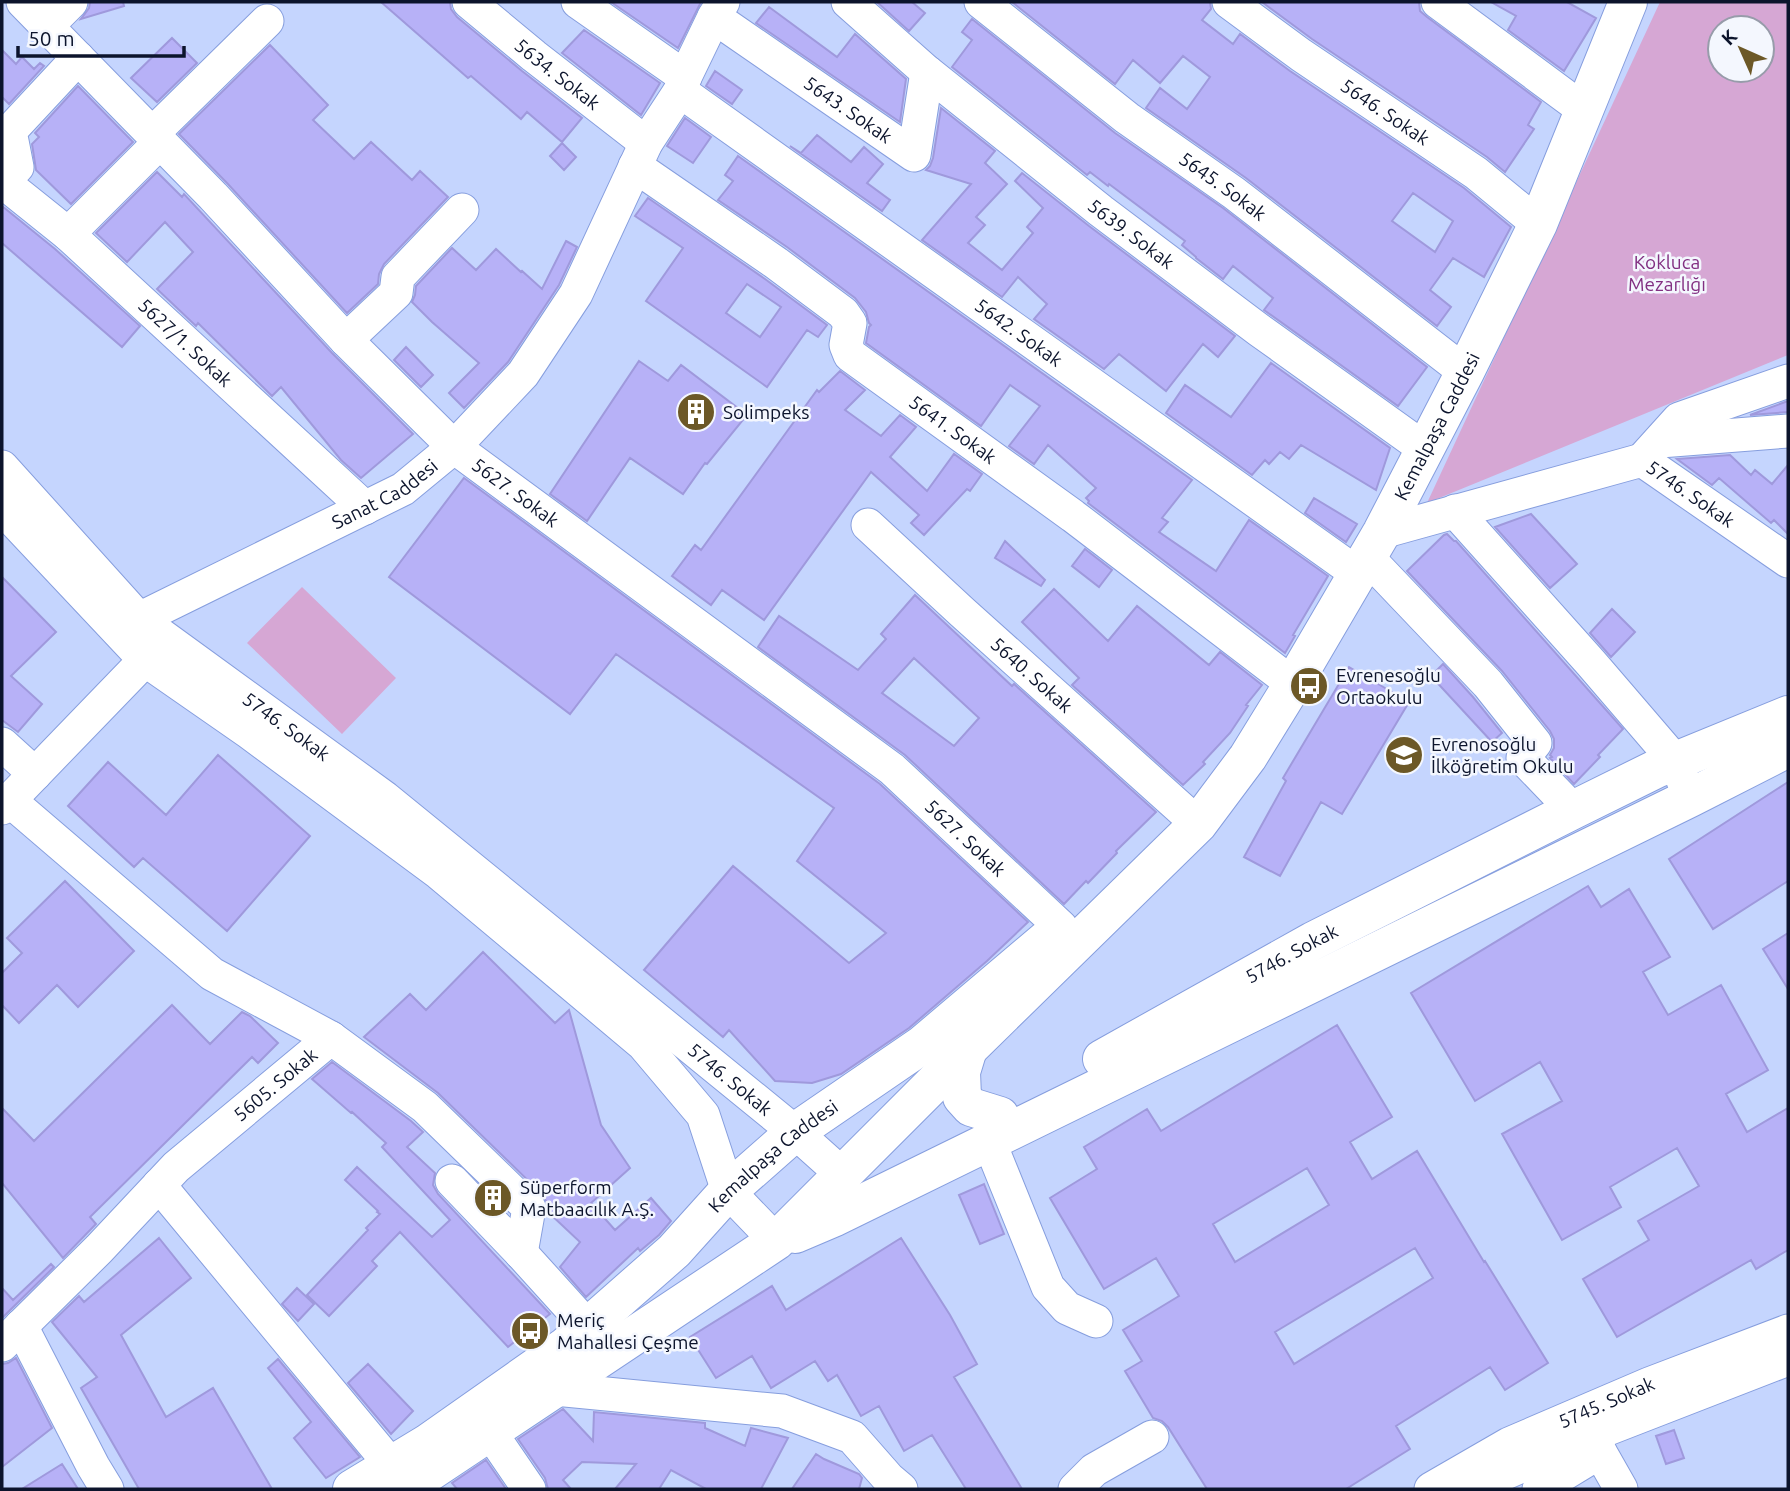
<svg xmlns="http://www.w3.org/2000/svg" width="1790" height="1491" font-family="Ubuntu,sans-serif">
  <rect width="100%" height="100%" fill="#c5d5fe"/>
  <path fill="#d6a7d4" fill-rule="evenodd" d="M 1660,2 L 1788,2 L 1788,355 L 1427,503 ZM 1720,28 L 1762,28 L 1762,70 L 1720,70 Z
    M 302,587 L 396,678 L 342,734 L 247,643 Z"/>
  <path fill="#b7b1f7" stroke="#9f99dc" stroke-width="2" fill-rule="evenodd" d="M 90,2 L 123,2 L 124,6 L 81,19 L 89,8 Z
    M 381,2 L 450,2 L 451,9 L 457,17 L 522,71 L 582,118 L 562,142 L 527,112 L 521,119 L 471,76 L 468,78 Z
    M 611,2 L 701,2 L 678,48 Z
    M 877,2 L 912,2 L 925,13 L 909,31 Z
    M 1012,2 L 1210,2 L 1211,9 L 1202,20 L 1233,44 L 1240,34 L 1290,71 L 1464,188 L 1511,227 L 1484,277 L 1453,258 L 1430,290 L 1451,307 L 1437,326 L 1246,178 L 1146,108 L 1160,88 L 1187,109 L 1210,77 L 1183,56 L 1160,83 L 1133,60 L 1115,84 ZM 1413,193 L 1453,221 L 1435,252 L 1392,221 Z
    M 1262,2 L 1419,2 L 1420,11 L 1427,17 L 1541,102 L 1528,125 L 1534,129 L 1505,172 L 1487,157 L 1312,39 Z
    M 1491,2 L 1567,2 L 1596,18 L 1564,71 L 1508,30 L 1516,16 Z
    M 769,7 L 837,57 L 855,34 L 906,79 L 900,122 L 756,23 Z
    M 972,19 L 1115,133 L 1223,208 L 1427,367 L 1398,406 L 1264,310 L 1273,298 L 1233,266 L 1223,279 L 1196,258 L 1196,257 L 1182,245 L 1185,241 L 1109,184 L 1108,186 L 1090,172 L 1087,175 L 952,67 L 972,40 L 962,32 Z
    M 584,30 L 660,83 L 641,115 L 562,53 Z
    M 172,38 L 197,63 L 157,102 L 131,78 Z
    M 270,45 L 328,105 L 313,120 L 354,159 L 371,142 L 412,180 L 420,171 L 448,197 L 384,264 L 379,274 L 378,284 L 347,313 L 227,183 L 179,134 Z
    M 2,50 L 16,64 L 22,57 L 34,69 L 40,63 L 44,66 L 9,104 L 2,97 Z
    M 715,71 L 742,90 L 732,104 L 706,86 Z
    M 78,86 L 133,142 L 71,204 L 36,170 L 32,144 L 39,137 L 35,133 Z
    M 941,108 L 995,151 L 985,163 L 1007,184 L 976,217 L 985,225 L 968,243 L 1002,270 L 1033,233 L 1027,227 L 1043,208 L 1015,181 L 1022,173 L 1089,226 L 1235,336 L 1218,357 L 1203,344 L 1166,391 L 1119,354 L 1104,369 L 1034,319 L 1047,304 L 1018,277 L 1002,297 L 922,240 L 971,184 L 926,170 L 930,166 L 933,158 Z
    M 685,118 L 711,137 L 693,163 L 667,146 Z
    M 817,135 L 851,162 L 864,147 L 883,164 L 867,183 L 890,200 L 882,211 L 790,146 L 801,153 Z
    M 562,143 L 576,157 L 564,170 L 550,156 Z
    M 738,156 L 1192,480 L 1162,518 L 1168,522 L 1159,532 L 1216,571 L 1249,520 L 1328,576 L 1293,635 L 1295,636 L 1285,653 L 1088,503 L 1089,501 L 1086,498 L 1096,488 L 1048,445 L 1034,464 L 1009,446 L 1040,406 L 1010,385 L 981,426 L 866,343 L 869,327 L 871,325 L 869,323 L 866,312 L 855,298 L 787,247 L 718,200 L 733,181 L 725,175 Z
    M 157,172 L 182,197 L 184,194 L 332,353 L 413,434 L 361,478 L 341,460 L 281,387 L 272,396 L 198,323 L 196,326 L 157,289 L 193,252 L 165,222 L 127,262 L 96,233 Z
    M 648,198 L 765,279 L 827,325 L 818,337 L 807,330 L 767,387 L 646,301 L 683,248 L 635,216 ZM 747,284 L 781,307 L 760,337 L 726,313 Z
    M 2,206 L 55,249 L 140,326 L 122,347 L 2,243 Z
    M 566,241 L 577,247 L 559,285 L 508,362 L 464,408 L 449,393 L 479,363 L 432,322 L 412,302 L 415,295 L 416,286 L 452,248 L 476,270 L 496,249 L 521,272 L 522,271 L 542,289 Z
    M 406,347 L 433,375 L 421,387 L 394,360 Z
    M 639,361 L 668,381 L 681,365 L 747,415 L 707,464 L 705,463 L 683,494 L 630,458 L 587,521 L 550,494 Z
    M 1271,363 L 1390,448 L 1376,490 L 1301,445 L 1289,459 L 1280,452 L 1269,464 L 1265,460 L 1252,475 L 1166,413 L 1185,385 L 1231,417 Z
    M 840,371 L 865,390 L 845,410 L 881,436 L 900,415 L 916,427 L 890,457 L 927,491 L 954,454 L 982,474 L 970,491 L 967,489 L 924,535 L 911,523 L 919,515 L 871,472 L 764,620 L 722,590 L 711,605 L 672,576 L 695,545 L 701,550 L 817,390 L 819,392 Z
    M 1788,401 L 1788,412 L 1750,415 Z
    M 1730,455 L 1751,475 L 1755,470 L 1772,484 L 1788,465 L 1788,534 L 1774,520 L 1771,523 L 1719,478 L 1712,485 L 1677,459 Z
    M 464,478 L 880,784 L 1028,922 L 987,961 L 909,1028 L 841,1074 L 812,1083 L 775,1081 L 729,1030 L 723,1037 L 644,970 L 733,866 L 849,963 L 886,933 L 797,861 L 834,808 L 616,654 L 570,714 L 389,577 Z
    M 1314,498 L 1357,524 L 1346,542 L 1305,513 Z
    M 1531,514 L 1577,564 L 1550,588 L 1495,527 Z
    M 1447,534 L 1454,541 L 1456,541 L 1623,729 L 1598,755 L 1600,757 L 1574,784 L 1550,758 L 1552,757 L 1550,755 L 1554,748 L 1554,739 L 1550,731 L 1502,671 L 1407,571 L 1444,535 Z
    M 1005,541 L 1045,580 L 1041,586 L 995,558 Z
    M 1085,549 L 1112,570 L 1099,587 L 1072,566 Z
    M 2,577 L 56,632 L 11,676 L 42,704 L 18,732 L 2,720 Z
    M 1054,589 L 1108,641 L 1137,606 L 1209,665 L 1220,652 L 1262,685 L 1246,705 L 1248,706 L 1230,733 L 1203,762 L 1205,764 L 1183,785 L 1072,685 L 1079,678 L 1022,622 Z
    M 915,595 L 1012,686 L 1014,684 L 1156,812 L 1116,851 L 1117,853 L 1088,883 L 1086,881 L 1064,904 L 905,755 L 758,647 L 779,616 L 858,670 L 886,639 L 881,634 ZM 914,658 L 979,718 L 954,746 L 882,693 Z
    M 1612,609 L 1635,632 L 1611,657 L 1590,633 Z
    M 1443,664 L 1473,697 L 1502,733 L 1492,742 L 1431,676 Z
    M 1349,667 L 1409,702 L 1342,814 L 1321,802 L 1280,876 L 1244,857 L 1286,781 L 1283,778 Z
    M 218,755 L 310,836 L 227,931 L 143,858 L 134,867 L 68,806 L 108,762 L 166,815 Z
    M 1788,782 L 1788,881 L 1713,929 L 1669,859 Z
    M 65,881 L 134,951 L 78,1007 L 57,985 L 19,1023 L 2,1005 L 2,973 L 22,953 L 7,938 Z
    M 1588,886 L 1601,907 L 1629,889 L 1670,957 L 1643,972 L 1668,1015 L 1721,985 L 1768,1070 L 1726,1094 L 1747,1132 L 1788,1108 L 1788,1250 L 1756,1269 L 1751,1260 L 1617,1337 L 1583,1279 L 1649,1240 L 1638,1221 L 1699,1186 L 1677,1148 L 1610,1187 L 1621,1207 L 1562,1240 L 1502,1134 L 1562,1101 L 1540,1062 L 1475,1101 L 1411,993 Z
    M 1788,933 L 1788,989 L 1763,949 Z
    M 483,952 L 555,1023 L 569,1010 L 601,1125 L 630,1168 L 591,1203 L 615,1230 L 651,1198 L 671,1221 L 659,1235 L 640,1251 L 638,1248 L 586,1297 L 560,1267 L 580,1242 L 548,1212 L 547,1203 L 542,1194 L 438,1093 L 364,1037 L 410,994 L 426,1010 Z
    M 172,1005 L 210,1044 L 242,1012 L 250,1016 L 278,1043 L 258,1063 L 252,1057 L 90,1217 L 96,1224 L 63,1258 L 2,1183 L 2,1108 L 34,1141 Z
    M 1337,1025 L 1392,1117 L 1350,1142 L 1372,1179 L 1417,1151 L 1484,1262 L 1485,1261 L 1548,1363 L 1505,1390 L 1490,1367 L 1396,1426 L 1410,1449 L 1346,1489 L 1207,1489 L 1168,1427 L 1162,1421 L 1153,1418 L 1125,1371 L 1142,1361 L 1123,1330 L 1179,1296 L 1156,1258 L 1104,1289 L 1050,1198 L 1097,1169 L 1084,1147 L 1147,1109 L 1161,1131 ZM 1307,1168 L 1329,1205 L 1235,1262 L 1213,1224 ZM 1415,1248 L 1433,1278 L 1294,1364 L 1275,1332 Z
    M 332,1062 L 411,1121 L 423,1132 L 407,1147 L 435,1173 L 433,1185 L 438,1194 L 550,1314 L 508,1347 L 400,1232 L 372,1261 L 377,1266 L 329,1316 L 307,1295 L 368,1230 L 366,1228 L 380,1214 L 377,1212 L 378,1211 L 345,1180 L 357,1167 L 432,1237 L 450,1220 L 382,1147 L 386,1143 L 352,1112 L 351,1113 L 312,1079 Z
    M 984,1184 L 1004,1234 L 980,1244 L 959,1195 Z
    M 159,1238 L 191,1278 L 121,1335 L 166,1417 L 213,1388 L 272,1489 L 139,1489 L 81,1388 L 97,1377 L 52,1322 L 79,1296 L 84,1302 Z
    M 901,1238 L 950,1315 L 977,1364 L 954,1377 L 1022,1489 L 966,1489 L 932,1435 L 904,1451 L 879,1406 L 861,1416 L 837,1375 L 828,1381 L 815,1361 L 771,1388 L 752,1356 L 716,1378 L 690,1337 L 772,1286 L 786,1310 Z
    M 51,1264 L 54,1267 L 2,1318 L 2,1288 L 13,1300 Z
    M 297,1288 L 314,1304 L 298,1321 L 282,1304 Z
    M 16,1358 L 52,1428 L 2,1467 L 2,1364 L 8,1363 Z
    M 278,1359 L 360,1457 L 326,1478 L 294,1438 L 311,1422 L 268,1368 Z
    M 368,1364 L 413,1411 L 391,1434 L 348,1383 Z
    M 563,1409 L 593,1441 L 594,1412 L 705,1423 L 705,1428 L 745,1446 L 751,1428 L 788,1438 L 761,1489 L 706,1489 L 671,1470 L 659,1489 L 615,1489 L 636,1464 L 582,1462 L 563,1480 L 571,1489 L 548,1489 L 545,1478 L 518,1439 Z
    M 1674,1430 L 1684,1458 L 1666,1464 L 1656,1436 Z
    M 816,1454 L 824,1459 L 859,1474 L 862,1478 L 859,1489 L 792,1489 Z
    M 486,1460 L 506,1489 L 457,1489 L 452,1483 Z
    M 62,1464 L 78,1489 L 22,1489 Z"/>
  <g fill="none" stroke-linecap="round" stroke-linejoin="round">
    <defs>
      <g id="minor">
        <path id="s1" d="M 23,2 L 213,196 L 346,340 L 454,447 L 892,769 L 1061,927"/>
        <path id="s2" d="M 469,2 L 534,56 L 646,143"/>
        <path d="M 578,2 L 685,77 L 714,17 L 723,2"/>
        <path id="s3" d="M 848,2 L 927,72 L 1101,211 L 1259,330 L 1425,449"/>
        <path id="s4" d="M 981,2 L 1127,118 L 1234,193 L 1465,372"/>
        <path id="s5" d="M 1229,2 L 1301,55 L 1476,173 L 1538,224"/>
        <path d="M 1438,2 L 1584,110"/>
        <path id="s6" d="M 714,17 L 914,155 L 927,72"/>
        <path d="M 47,26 L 71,2"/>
        <path id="s7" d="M 680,91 L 1358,574"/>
        <path d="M 152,134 L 267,21"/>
        <path id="s8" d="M 635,166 L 776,263 L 843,313 L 850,323 L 846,345 L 850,355 L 1073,516 L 1293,684"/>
        <path d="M 2,182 L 17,167 L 10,131 L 78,58"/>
        <path id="s9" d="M 3,182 L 68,234 L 365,508"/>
        <path d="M 68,234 L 160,142"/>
        <path d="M 346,340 L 396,293 L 398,277 L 462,210"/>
        <path d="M 1660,441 L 1788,431"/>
        <path d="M 1642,460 L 1679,419 L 1788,381"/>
        <path id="s10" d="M 2,467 L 139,619 L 385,798 L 795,1132 L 843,1175"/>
        <path d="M 2,508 L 145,660 L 250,733 L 439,873 L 643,1044 L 703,1115 L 728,1191 L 776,1241"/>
        <path d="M 1455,511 L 1591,663 L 1676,762 L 1684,783"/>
        <path id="s11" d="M 868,525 L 962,612 L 1198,824"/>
        <path id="s12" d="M 1382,532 L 1642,460 L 1788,561"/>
        <path d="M 1368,558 L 1488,684 L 1535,743 L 1523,758 L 1573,810"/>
        <path d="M 2,744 L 35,774"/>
        <path d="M 9,800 L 212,974 L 331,1038"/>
        <path id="s13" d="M 2,808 L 145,660 L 139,619 L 403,489 L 454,447 L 523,374 L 576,294 L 646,143 L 680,91 L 685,77"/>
        <path d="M 989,1141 L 1048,1287 L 1067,1308 L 1096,1321"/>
        <path d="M 452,1181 L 521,1253 L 588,1327"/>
        <path d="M 159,1185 L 391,1465"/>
        <path d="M 21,1326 L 93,1466 L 107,1489"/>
        <path id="s14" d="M 2,1345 L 99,1249 L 176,1167 L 331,1038 L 425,1107 L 529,1208 L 521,1253"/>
        <path d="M 555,1389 L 782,1411 L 852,1437 L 888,1478 L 901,1489"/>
        <path d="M 490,1432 L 529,1489"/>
        <path d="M 1600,1452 L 1621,1489"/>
        <path d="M 1075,1489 L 1094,1470 L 1152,1437"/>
        <path id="s15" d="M 1431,1489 L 1509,1444 L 1649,1384 L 1788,1331"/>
        <path d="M 1469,1489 L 1592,1435 L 1788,1359"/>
        <path d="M 1539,1489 L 1600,1452 L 1595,1440"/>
      </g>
      <g id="major">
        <path d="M 968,1049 L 961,1072 L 962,1097 L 971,1107 L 1000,1116"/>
        <path id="s16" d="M 1102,1059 L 1313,941 L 1573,810 L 1656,769 L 1788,715"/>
        <path d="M 795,1234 L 835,1217 L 1690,798 L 1788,748"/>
        <path id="s17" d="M 352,1489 L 428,1443 L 566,1346 L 674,1251 L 728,1191 L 795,1132 L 922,1045 L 1046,940"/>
        <path id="s18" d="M 404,1489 L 776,1241 L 968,1049 L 1198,824 L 1248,757 L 1293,684 L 1382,532 L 1465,372 L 1538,224 L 1628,2"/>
      </g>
    </defs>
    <use href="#minor" stroke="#869ede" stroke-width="35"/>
    <use href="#major" stroke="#869ede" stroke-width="40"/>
    <use href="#minor" stroke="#fff" stroke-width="33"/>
    <use href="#major" stroke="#fff" stroke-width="38"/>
  </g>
  <defs>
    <symbol id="building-disc" viewBox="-11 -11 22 22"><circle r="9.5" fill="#6c5827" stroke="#f4f7fe"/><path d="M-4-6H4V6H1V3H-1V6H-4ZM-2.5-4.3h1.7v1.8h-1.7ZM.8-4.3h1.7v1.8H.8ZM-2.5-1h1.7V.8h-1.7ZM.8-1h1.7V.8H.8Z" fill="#fff"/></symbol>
    <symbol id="bus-disc" viewBox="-11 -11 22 22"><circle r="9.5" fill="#6c5827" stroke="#f4f7fe"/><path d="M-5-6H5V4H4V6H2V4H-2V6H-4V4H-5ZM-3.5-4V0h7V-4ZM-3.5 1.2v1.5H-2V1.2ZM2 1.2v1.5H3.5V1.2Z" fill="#fff"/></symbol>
    <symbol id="school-disc" viewBox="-11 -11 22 22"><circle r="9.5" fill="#6c5827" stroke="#f4f7fe"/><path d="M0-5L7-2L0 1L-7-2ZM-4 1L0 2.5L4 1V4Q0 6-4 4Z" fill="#fff"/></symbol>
  </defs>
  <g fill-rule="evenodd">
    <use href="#building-disc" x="674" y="390" width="44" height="44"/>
    <use href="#bus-disc" x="1287" y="664" width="44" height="44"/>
    <use href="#school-disc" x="1382" y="733" width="44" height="44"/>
    <use href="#building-disc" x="471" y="1176" width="44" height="44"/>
    <use href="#bus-disc" x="508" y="1309" width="44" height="44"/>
  </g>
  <g text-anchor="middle" stroke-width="5" stroke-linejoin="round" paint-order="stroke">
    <g font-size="19" fill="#0c142c" stroke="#f4f7fe">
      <text dy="7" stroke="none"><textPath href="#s2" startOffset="114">5634. Sokak</textPath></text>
      <text dy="7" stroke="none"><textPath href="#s6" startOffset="163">5643. Sokak</textPath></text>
      <text dy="7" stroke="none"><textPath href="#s5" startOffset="191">5646. Sokak</textPath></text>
      <text dy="7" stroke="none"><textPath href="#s4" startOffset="304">5645. Sokak</textPath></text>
      <text dy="7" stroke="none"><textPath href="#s3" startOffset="366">5639. Sokak</textPath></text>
      <text dy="7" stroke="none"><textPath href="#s7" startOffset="416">5642. Sokak</textPath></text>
      <text dy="7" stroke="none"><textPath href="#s9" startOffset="243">5627/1. Sokak</textPath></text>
      <text dy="7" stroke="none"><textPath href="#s18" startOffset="1505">Kemalpaşa Caddesi</textPath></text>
      <text dy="7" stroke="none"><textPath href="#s8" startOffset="427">5641. Sokak</textPath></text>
      <text dy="7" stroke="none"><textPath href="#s13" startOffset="523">Sanat Caddesi</textPath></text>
      <text dy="7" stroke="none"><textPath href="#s1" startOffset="696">5627. Sokak</textPath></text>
      <text dy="7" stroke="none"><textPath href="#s12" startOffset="329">5746. Sokak</textPath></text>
      <text dy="7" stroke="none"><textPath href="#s11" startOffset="222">5640. Sokak</textPath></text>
      <text dy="7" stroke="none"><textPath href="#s10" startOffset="387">5746. Sokak</textPath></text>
      <text dy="7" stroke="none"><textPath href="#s1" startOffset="1264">5627. Sokak</textPath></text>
      <text dy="7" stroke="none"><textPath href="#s16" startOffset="217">5746. Sokak</textPath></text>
      <text dy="7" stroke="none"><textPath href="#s10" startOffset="954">5746. Sokak</textPath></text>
      <text dy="7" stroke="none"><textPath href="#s14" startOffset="378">5605. Sokak</textPath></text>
      <text dy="7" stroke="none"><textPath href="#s17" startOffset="539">Kemalpaşa Caddesi</textPath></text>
      <text dy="7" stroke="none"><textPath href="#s15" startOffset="196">5745. Sokak</textPath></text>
    </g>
    <g font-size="19" fill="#823082" stroke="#f4f7fe">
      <text x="1667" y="269">Kokluca<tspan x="1667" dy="22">Mezarlığı</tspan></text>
    </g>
    <g font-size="19" fill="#0c142c" stroke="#f4f7fe" text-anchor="start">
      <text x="723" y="419">Solimpeks</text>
      <text x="1336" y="682">Evrenesoğlu<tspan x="1336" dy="22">Ortaokulu</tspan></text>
      <text x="1431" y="751">Evrenosoğlu<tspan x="1431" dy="22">İlköğretim Okulu</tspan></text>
      <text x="520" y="1194">Süperform<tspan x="520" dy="22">Matbaacılık A.Ş.</tspan></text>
      <text x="557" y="1327">Meriç<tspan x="557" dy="22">Mahallesi Çeşme</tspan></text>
    </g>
  </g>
  <rect width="1790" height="1491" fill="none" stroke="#0c142c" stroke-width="7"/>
  <g transform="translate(1741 49) rotate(315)"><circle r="33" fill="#f4f7fe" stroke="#979caa" stroke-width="2"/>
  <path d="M0-5L12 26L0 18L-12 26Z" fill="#6c5827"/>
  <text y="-10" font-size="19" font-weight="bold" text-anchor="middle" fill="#0c142c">K</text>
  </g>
  <path d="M18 46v10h166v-10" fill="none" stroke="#0c142c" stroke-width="3.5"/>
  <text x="28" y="46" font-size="21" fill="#0c142c" stroke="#f4f7fe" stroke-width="5" paint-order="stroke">50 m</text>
</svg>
